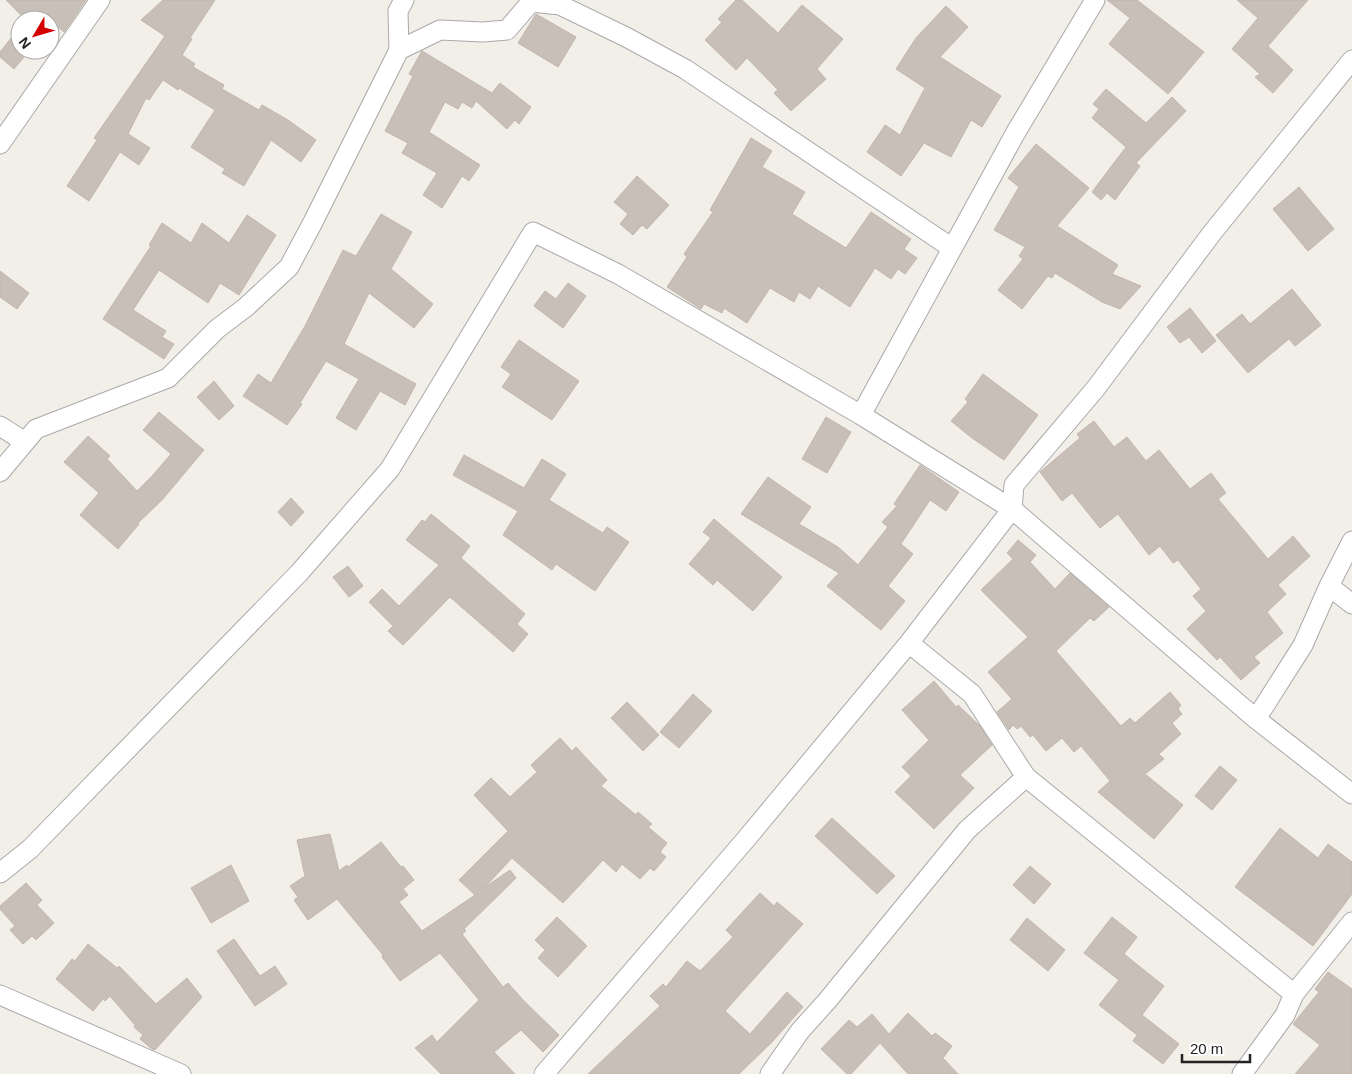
<svg xmlns="http://www.w3.org/2000/svg" width="1352" height="1074" font-family="Helvetica,sans-serif">
  <rect width="100%" height="100%" fill="#f2efe9"/>
  <path fill="#c7bfb8" stroke="#c4b6ab" d="M 6,0 L 86,0 L 64,32 L 52,22 L 50,25 L 50,20 L 26,20 Z
    M 163,0 L 215,0 L 190,38 L 192,39 L 182,55 L 195,64 L 193,67 L 224,85 L 222,89 L 259,110 L 262,105 L 288,120 L 316,140 L 301,162 L 271,140 L 244,186 L 222,173 L 225,169 L 191,147 L 215,110 L 179,88 L 178,90 L 163,80 L 149,100 L 146,98 L 128,134 L 150,148 L 139,165 L 120,152 L 89,201 L 67,186 L 97,140 L 94,138 L 165,36 L 141,20 Z
    M 736,0 L 742,0 L 778,33 L 802,5 L 843,39 L 817,69 L 826,79 L 791,111 L 774,93 L 778,90 L 747,58 L 736,70 L 705,40 L 722,22 L 718,19 Z
    M 1107,0 L 1137,0 L 1204,52 L 1168,94 L 1109,44 L 1130,18 Z
    M 1237,0 L 1308,0 L 1268,46 L 1293,70 L 1273,93 L 1255,77 L 1260,74 L 1232,49 L 1258,18 Z
    M 946,6 L 968,27 L 940,57 L 1001,96 L 982,127 L 971,120 L 951,157 L 924,143 L 901,176 L 867,152 L 885,125 L 900,135 L 925,88 L 896,69 L 916,38 Z
    M 536,14 L 576,37 L 558,67 L 518,43 Z
    M 20,27 L 20,50 L 30,50 L 14,69 L 0,57 L 0,52 Z
    M 422,51 L 492,93 L 500,83 L 531,107 L 519,124 L 515,120 L 507,129 L 476,101 L 472,108 L 462,102 L 458,109 L 445,102 L 429,132 L 480,165 L 469,181 L 462,176 L 442,208 L 423,195 L 437,173 L 402,153 L 408,143 L 385,131 L 413,76 L 409,74 Z
    M 1106,89 L 1146,123 L 1172,97 L 1186,111 L 1136,163 L 1140,166 L 1115,200 L 1107,193 L 1101,200 L 1092,192 L 1126,147 L 1092,118 L 1099,109 L 1093,104 Z
    M 751,138 L 772,151 L 762,167 L 805,192 L 792,214 L 846,248 L 871,212 L 911,239 L 904,249 L 917,258 L 905,274 L 898,269 L 891,279 L 875,268 L 850,307 L 818,286 L 810,299 L 799,292 L 794,302 L 770,288 L 747,323 L 724,308 L 722,313 L 704,304 L 701,309 L 667,287 L 687,257 L 684,254 L 713,212 L 710,210 Z
    M 1036,144 L 1089,188 L 1057,226 L 1118,265 L 1112,274 L 1141,286 L 1120,309 L 1102,302 L 1055,273 L 1052,278 L 1048,276 L 1022,309 L 998,290 L 1023,259 L 1019,256 L 1025,247 L 994,230 L 1019,187 L 1008,178 Z
    M 637,176 L 669,205 L 647,229 L 642,225 L 633,235 L 620,224 L 628,214 L 614,202 Z
    M 1299,187 L 1334,229 L 1308,251 L 1273,209 Z
    M 381,214 L 412,232 L 391,269 L 433,304 L 414,328 L 369,293 L 344,344 L 416,384 L 405,405 L 380,391 L 356,430 L 336,418 L 359,379 L 326,361 L 300,403 L 302,404 L 287,425 L 243,396 L 258,374 L 271,383 L 305,326 L 343,250 L 356,256 Z
    M 247,215 L 276,235 L 239,295 L 220,283 L 208,303 L 159,270 L 133,310 L 166,331 L 162,337 L 174,344 L 164,359 L 103,319 L 151,246 L 149,245 L 162,223 L 191,243 L 202,223 L 229,243 Z
    M 0,271 L 29,293 L 17,309 L 0,297 Z
    M 568,283 L 586,296 L 563,328 L 534,306 L 545,291 L 556,299 Z
    M 1292,289 L 1321,325 L 1295,346 L 1289,339 L 1248,373 L 1216,335 L 1242,314 L 1250,324 Z
    M 1190,308 L 1216,341 L 1202,353 L 1189,337 L 1180,343 L 1167,327 Z
    M 519,340 L 579,381 L 552,420 L 502,387 L 511,374 L 501,367 Z
    M 983,374 L 1038,415 L 1004,460 L 972,438 L 951,421 L 968,402 L 965,399 Z
    M 214,381 L 234,406 L 219,420 L 197,397 Z
    M 159,412 L 204,450 L 162,500 L 138,523 L 139,524 L 118,549 L 80,515 L 99,493 L 64,462 L 88,436 L 110,456 L 107,459 L 137,491 L 153,475 L 171,454 L 143,430 Z
    M 826,417 L 851,432 L 827,473 L 802,459 Z
    M 1094,421 L 1114,447 L 1127,437 L 1146,461 L 1159,450 L 1190,489 L 1211,473 L 1226,493 L 1218,499 L 1268,559 L 1293,536 L 1310,556 L 1278,585 L 1286,594 L 1267,612 L 1283,633 L 1254,657 L 1260,663 L 1241,680 L 1220,657 L 1217,660 L 1187,629 L 1206,611 L 1193,596 L 1201,589 L 1178,560 L 1173,563 L 1160,546 L 1149,555 L 1118,514 L 1100,528 L 1072,493 L 1062,501 L 1040,472 L 1080,438 L 1077,434 Z
    M 464,455 L 524,488 L 542,459 L 566,474 L 549,500 L 603,533 L 607,527 L 629,542 L 595,591 L 556,564 L 552,570 L 503,535 L 518,511 L 453,475 Z
    M 920,465 L 959,492 L 946,511 L 930,500 L 901,544 L 913,554 L 888,586 L 905,601 L 881,630 L 827,586 L 839,573 L 741,514 L 768,477 L 811,507 L 799,524 L 838,547 L 858,565 L 888,527 L 882,522 L 897,506 L 894,504 Z
    M 291,498 L 304,512 L 291,526 L 278,512 Z
    M 431,514 L 470,546 L 461,558 L 525,614 L 517,624 L 528,634 L 513,652 L 450,597 L 403,645 L 388,631 L 393,626 L 369,602 L 382,589 L 399,606 L 439,565 L 406,540 L 422,520 L 425,522 Z
    M 714,519 L 782,577 L 753,611 L 717,580 L 713,585 L 689,564 L 711,538 L 703,532 Z
    M 1018,540 L 1036,555 L 1030,562 L 1055,589 L 1070,573 L 1109,607 L 1094,621 L 1090,618 L 1056,651 L 1121,726 L 1130,718 L 1135,723 L 1170,692 L 1181,705 L 1178,709 L 1182,714 L 1172,723 L 1181,734 L 1159,754 L 1164,759 L 1145,774 L 1183,805 L 1154,839 L 1098,792 L 1110,781 L 1081,746 L 1074,752 L 1062,738 L 1046,751 L 1033,735 L 1030,737 L 1021,726 L 1017,729 L 1013,725 L 1009,730 L 997,712 L 1012,699 L 988,672 L 1028,637 L 981,590 L 1013,559 L 1007,553 Z
    M 348,566 L 363,586 L 349,597 L 333,577 Z
    M 934,681 L 956,707 L 958,705 L 980,726 L 992,745 L 960,775 L 974,788 L 934,829 L 895,792 L 911,776 L 902,767 L 929,740 L 902,710 Z
    M 693,694 L 712,711 L 679,748 L 660,732 Z
    M 627,702 L 659,735 L 643,751 L 611,718 Z
    M 560,738 L 572,751 L 576,747 L 607,780 L 601,786 L 636,815 L 638,812 L 652,824 L 648,827 L 667,843 L 660,852 L 666,857 L 654,871 L 650,868 L 640,879 L 622,864 L 616,872 L 603,860 L 563,903 L 512,858 L 484,888 L 510,870 L 516,878 L 464,929 L 466,931 L 462,934 L 503,987 L 508,983 L 524,1001 L 559,1035 L 543,1052 L 521,1030 L 494,1052 L 515,1074 L 441,1074 L 415,1048 L 432,1035 L 437,1042 L 479,1000 L 440,953 L 400,981 L 382,957 L 383,955 L 337,899 L 308,920 L 294,900 L 298,897 L 290,886 L 305,876 L 297,840 L 330,834 L 339,871 L 347,865 L 348,867 L 381,842 L 401,867 L 403,866 L 414,880 L 403,889 L 408,895 L 399,902 L 422,931 L 475,895 L 459,880 L 508,831 L 474,795 L 491,778 L 510,797 L 537,772 L 531,765 Z
    M 1220,766 L 1237,780 L 1212,810 L 1195,796 Z
    M 832,818 L 895,876 L 877,894 L 815,836 Z
    M 1280,828 L 1318,858 L 1328,844 L 1352,862 L 1352,894 L 1313,946 L 1235,887 Z
    M 231,865 L 249,901 L 211,923 L 191,888 Z
    M 1030,866 L 1051,884 L 1034,904 L 1013,885 Z
    M 26,883 L 42,900 L 37,905 L 54,923 L 36,940 L 32,936 L 23,944 L 10,930 L 15,926 L 0,909 L 0,906 Z
    M 760,893 L 774,906 L 777,902 L 803,924 L 725,1011 L 750,1034 L 787,992 L 803,1007 L 772,1042 L 739,1074 L 588,1074 L 660,1006 L 650,996 L 663,984 L 666,987 L 687,961 L 700,971 L 733,937 L 726,930 Z
    M 557,917 L 587,946 L 558,977 L 538,958 L 545,950 L 535,940 Z
    M 1112,917 L 1137,937 L 1124,954 L 1164,986 L 1142,1015 L 1179,1044 L 1163,1064 L 1133,1041 L 1137,1035 L 1099,1005 L 1119,980 L 1084,953 Z
    M 1027,918 L 1065,950 L 1048,971 L 1010,940 Z
    M 234,939 L 260,976 L 275,966 L 287,984 L 255,1006 L 217,951 Z
    M 88,944 L 117,968 L 119,966 L 156,1004 L 187,978 L 202,997 L 155,1050 L 152,1049 L 140,1039 L 143,1035 L 134,1027 L 135,1025 L 110,996 L 105,1001 L 103,999 L 93,1011 L 56,979 L 72,959 L 75,961 Z
    M 1328,972 L 1352,989 L 1352,1074 L 1295,1074 L 1320,1045 L 1293,1024 L 1319,992 L 1315,989 Z
    M 908,1013 L 932,1036 L 935,1033 L 952,1046 L 943,1058 L 958,1074 L 908,1074 L 880,1043 L 851,1074 L 847,1074 L 821,1049 L 849,1020 L 857,1027 L 872,1014 L 889,1034 Z"/>
  <g fill="none" stroke-linecap="round" stroke-linejoin="round">
    <defs>
      <path id="minor" d="M 399,50 L 440,30 L 483,32 L 507,30 L 531,2 L 560,5 L 626,37 L 685,69 L 952,248
        M 0,144 L 100,0
        M 861,415 L 1016,132 L 1095,0
        M 0,426 L 25,442
        M 0,472 L 36,429 L 168,378 L 217,329 L 246,307 L 289,267 L 312,224 L 399,50 L 398,11 L 404,0
        M 1352,541 L 1329,586 L 1303,645 L 1256,719 L 1352,794
        M 1329,586 L 1352,604
        M 909,643 L 972,694 L 1026,777 L 1294,994
        M 0,873 L 30,849 L 299,573 L 390,469 L 533,232 L 618,274 L 861,415 L 1012,509 L 1256,719
        M 0,995 L 181,1074
        M 544,1074 L 747,838 L 909,643 L 1012,509 L 1014,485 L 1096,388 L 1212,233 L 1352,60
        M 770,1074 L 800,1031 L 827,1001 L 967,830 L 1026,777
        M 1242,1074 L 1285,1015 L 1294,994 L 1352,922"/>
    </defs>
    <use href="#minor" stroke="#a9a9a9" stroke-width="21"/>
    <use href="#minor" stroke="#fff" stroke-width="19"/>
  </g>
  <g transform="translate(35 35) rotate(232)"><circle r="24" fill="#ffffff" stroke="#a7a7a7"/>
  <path d="M0-4L9 19L0 12L-9 19Z" fill="#d40000"/>
  <text y="-8" font-size="14" font-weight="bold" text-anchor="middle" fill="#222222">N</text>
  </g>
  <path d="M1182 1054v8h68v-8" fill="none" stroke="#222222" stroke-width="2.5"/>
  <text x="1190" y="1054" font-size="15" fill="#222222" stroke="#ffffff" stroke-width="4" paint-order="stroke">20 m</text>
</svg>
